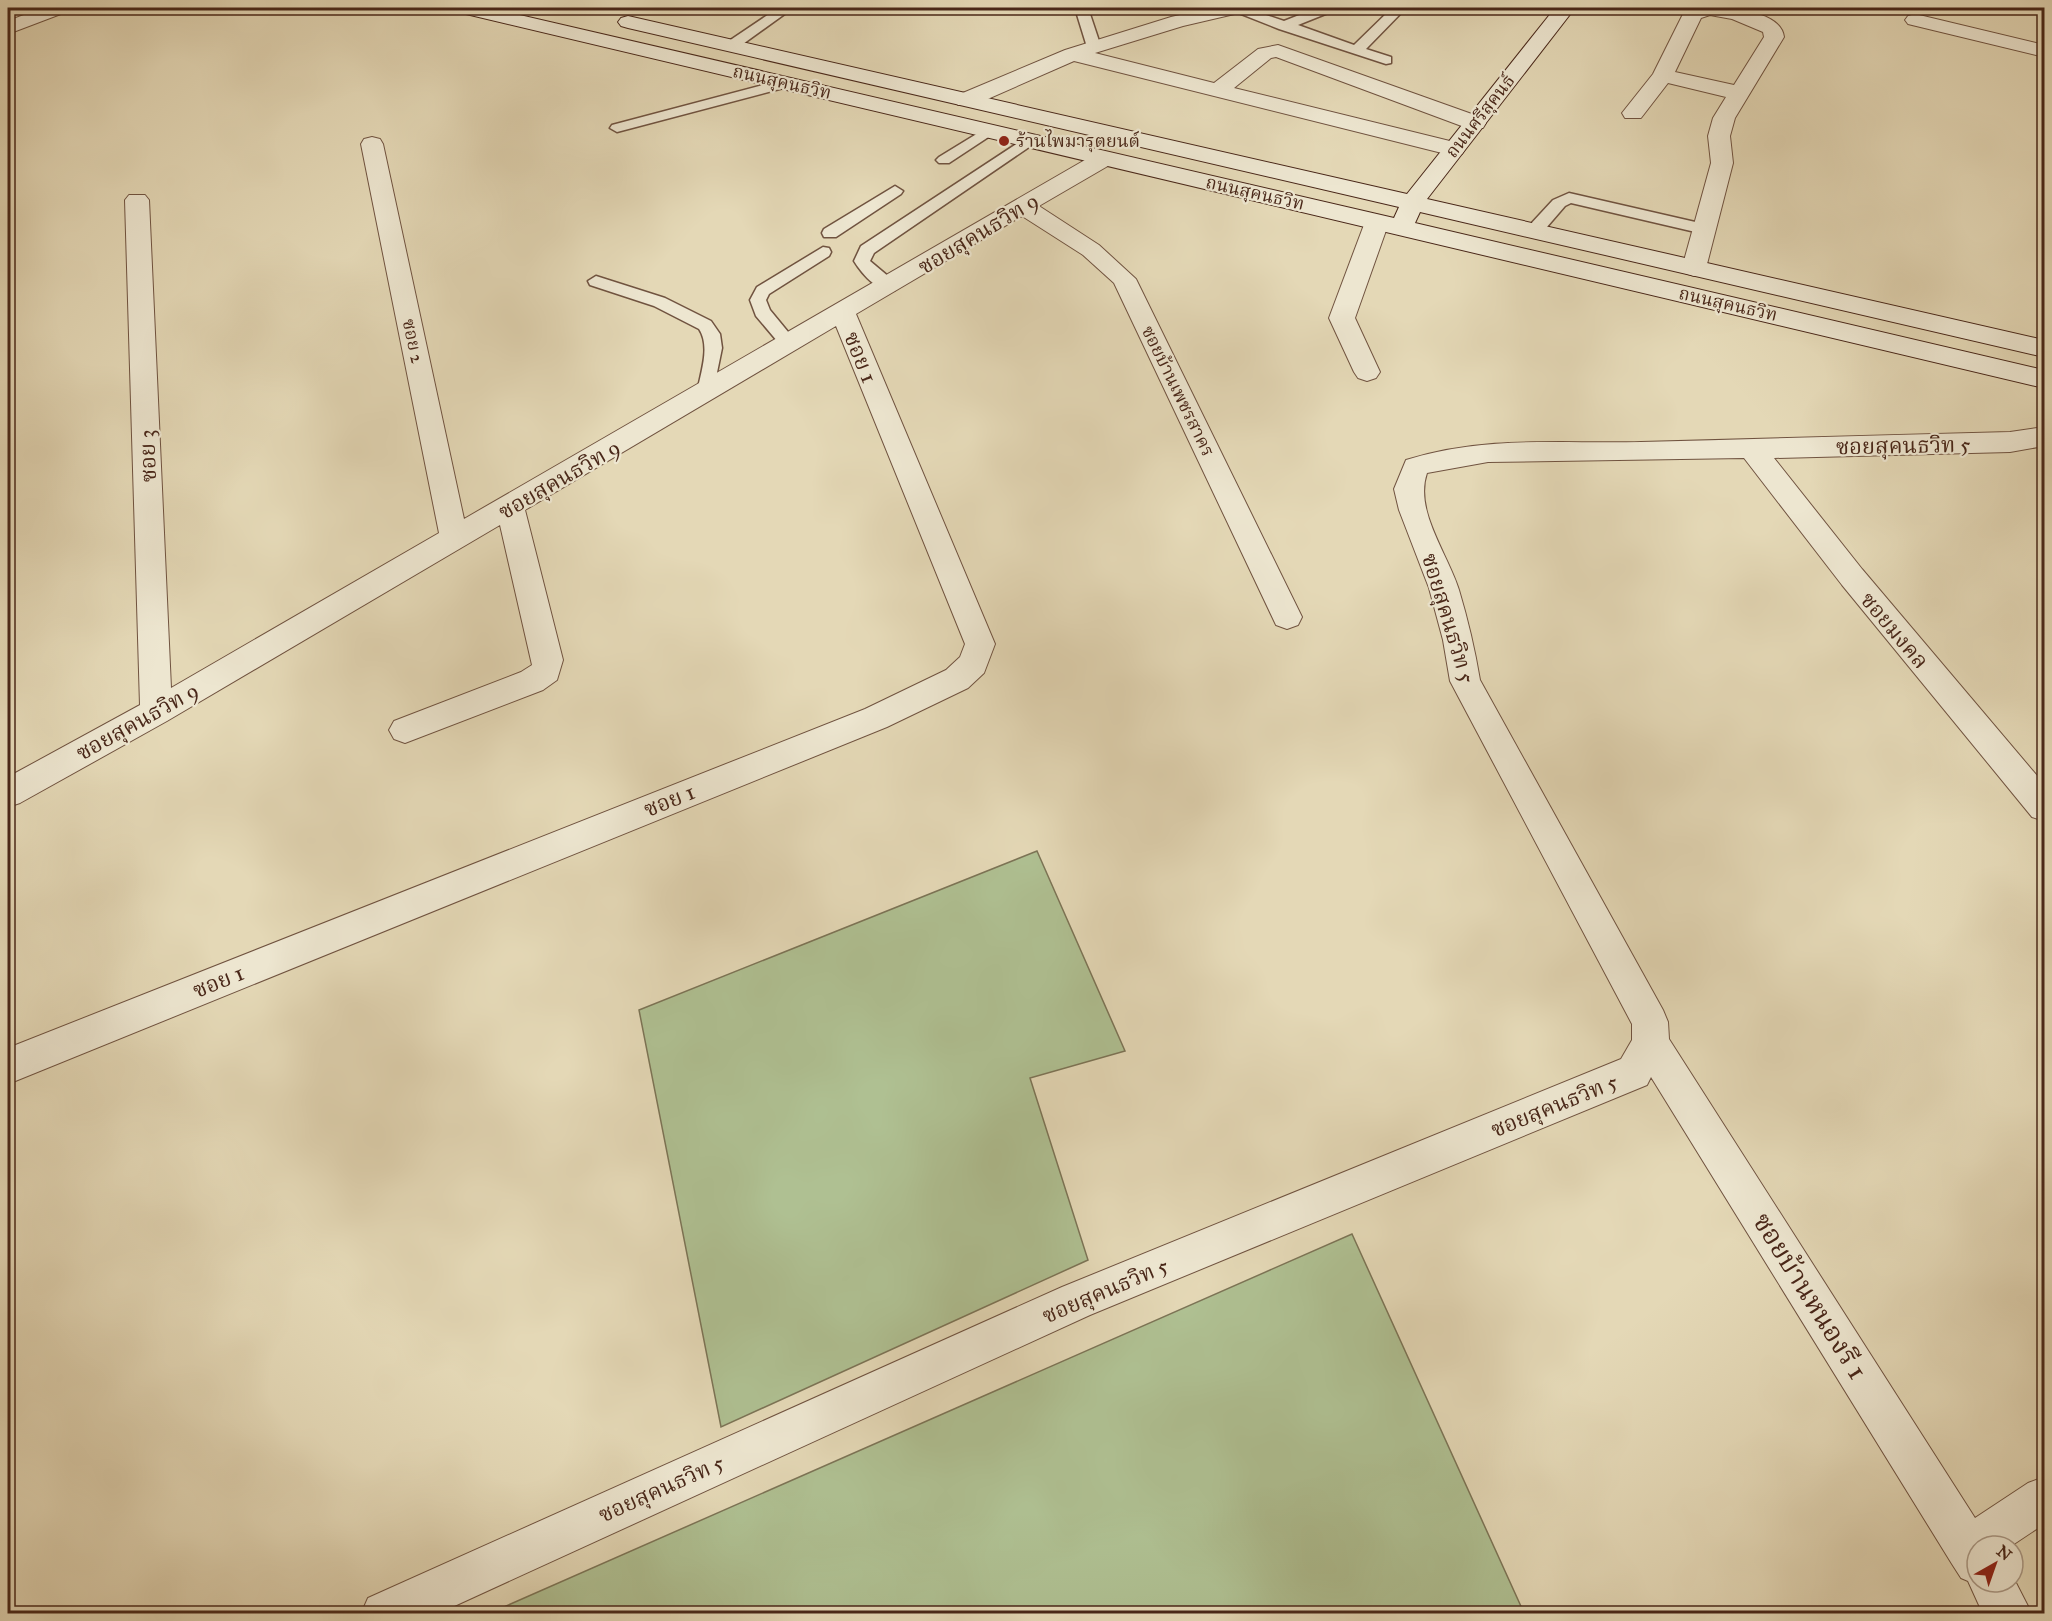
<svg xmlns="http://www.w3.org/2000/svg" width="2052" height="1621" font-family="'IM FELL Great Primer','Noto Serif Thai',serif">
  <rect width="100%" height="100%" fill="#e4d8b6"/>
  <filter id="stains"><feTurbulence type="fractalNoise" baseFrequency=".00333" numOctaves="4"/><feColorMatrix values="0 0 0 0 .2 0 0 0 0 .09 0 0 0 0 .02 0 0 0 .5 -.17"/></filter>
  <radialGradient id="worn" r=".72"><stop offset=".6" stop-color="#630" stop-opacity="0"/><stop offset="1" stop-color="#630" stop-opacity=".3"/></radialGradient>
  <path fill="#afc092" stroke="#7c7456" stroke-width="1.5" d="M 1037,851 L 1125,1051 L 1030,1078 L 1088,1260 L 721,1427 L 639,1010 Z
    M 1352,1234 L 1524,1613 L 490,1613 Z"/>
  <g fill="none" stroke-linecap="round" stroke-linejoin="round">
    <defs>
      <path id="lane" d="M 778,8 L 793,8 L 736,49 L 726,49 L 726,43 Z
        M 1075,8 L 1088,8 L 1101,47 L 1099,50 L 1094,51 L 1087,47 Z
        M 1226,8 L 1245,8 L 1284,21 L 1317,8 L 1334,8 L 1333,11 L 1298,25 L 1354,45 L 1392,8 L 1406,8 L 1366,49 L 1391,57 L 1391,63 L 1386,64 L 1279,29 Z
        M 786,79 L 791,80 L 793,83 L 791,86 L 617,132 L 610,128 L 612,125 Z
        M 988,127 L 993,128 L 995,131 L 993,134 L 949,163 L 939,163 L 936,160 L 939,157 Z
        M 1030,135 L 1035,137 L 1038,140 L 1035,143 L 874,253 L 870,261 L 895,282 L 897,286 L 895,290 C 879,294 862,274 854,261 L 861,246 Z
        M 895,186 L 903,191 L 901,194 L 836,237 L 824,237 L 822,233 L 824,229 Z
        M 1569,193 L 1704,224 L 1712,229 L 1704,234 L 1571,203 L 1565,206 L 1540,235 L 1528,235 L 1526,231 L 1528,227 L 1553,200 Z
        M 823,247 L 829,248 L 831,252 L 829,256 L 769,294 L 766,300 L 770,310 L 798,344 L 795,348 L 783,348 L 756,316 L 750,300 L 757,287 Z
        M 596,276 L 665,298 L 711,321 L 720,334 L 722,348 L 712,397 L 700,397 L 697,393 C 700,374 711,347 699,329 L 654,306 L 590,285 L 588,281 Z"/>
      <path id="street" d="M 42,8 L 69,8 L 66,12 L 8,34 L 8,21 Z
        M 1211,8 L 1246,8 L 1243,12 L 1183,26 L 1095,53 L 1214,83 L 1258,49 L 1278,45 L 1483,118 L 1486,123 L 1483,128 L 1467,128 L 1276,57 L 1271,58 L 1234,88 L 1462,144 L 1465,149 L 1462,154 L 1454,156 L 1074,61 L 974,105 L 958,105 L 955,100 L 958,95 L 1065,50 L 1171,17 Z
        M 1691,8 C 1714,8 1780,6 1784,37 L 1735,118 L 1730,136 L 1733,163 L 1706,268 L 1703,273 L 1694,276 L 1685,273 L 1682,268 L 1711,163 L 1708,136 L 1713,118 L 1726,97 L 1668,83 L 1641,118 L 1625,118 L 1622,113 L 1653,74 L 1683,14 ZM 1710,15 L 1732,19 L 1763,32 L 1764,37 L 1734,85 L 1675,72 L 1701,18 Z
        M 1915,14 L 2044,45 L 2044,57 L 1908,24 L 1905,20 L 1908,16 Z
        M 372,137 L 380,139 L 383,144 L 464,519 L 1097,153 L 1113,153 L 1116,158 L 1113,163 L 1039,206 L 1099,245 L 1136,279 L 1302,617 L 1298,625 L 1287,629 L 1276,625 L 1114,283 L 1083,255 L 1022,216 L 856,314 L 995,644 L 984,673 L 968,688 L 887,727 L 8,1084 L 8,1048 L 865,709 L 946,670 L 960,657 L 965,644 L 836,326 L 525,510 L 563,660 L 557,680 L 543,690 L 405,743 L 394,739 L 389,730 L 394,721 L 521,672 L 532,665 L 500,525 L 167,721 L 20,803 L 8,807 L 8,777 L 140,705 L 125,200 L 129,195 L 145,195 L 149,200 L 171,688 L 439,533 L 361,144 L 364,139 Z
        M 1377,215 L 1385,217 L 1389,222 L 1355,318 L 1380,372 L 1376,378 L 1367,381 L 1358,378 L 1354,372 L 1329,318 L 1365,222 L 1369,217 Z
        M 2044,427 L 2044,446 L 2010,452 L 1774,458 L 1862,569 L 2044,784 L 2044,821 L 2032,817 L 1842,585 L 1744,458 L 1488,462 L 1427,473 C 1414,511 1448,554 1459,590 C 1468,620 1475,650 1480,680 L 1663,1010 L 1668,1022 L 1669,1039 L 1975,1518 L 2028,1483 L 2044,1477 L 2044,1524 L 2011,1546 L 1977,1546 L 1977,1582 L 2013,1582 L 2013,1577 L 2032,1614 L 1983,1614 L 1968,1581 L 1961,1578 L 1952,1564 L 1651,1077 L 1647,1085 L 1090,1315 L 437,1614 L 361,1614 L 368,1598 L 1062,1287 L 1621,1059 L 1632,1040 L 1632,1024 L 1450,681 L 1443,640 L 1429,588 L 1399,510 L 1394,489 L 1406,460 C 1487,435 1558,444 1641,442 C 1764,439 1887,435 2010,432 Z"/>
      <path id="secondary" d="M 456,8 L 490,8 L 1394,218 L 1399,207 L 628,28 L 621,26 L 618,22 L 621,18 L 628,16 L 1407,194 L 1555,8 L 1575,8 L 1427,199 L 2044,340 L 2044,357 L 1420,212 L 1415,223 L 2044,370 L 2044,388 L 466,14 L 459,12 Z"/>
    </defs>
    <use href="#lane" stroke="#705340" stroke-width="3"/>
    <use href="#street" stroke="#705340" stroke-width="2"/>
    <use href="#secondary" stroke="#492719" stroke-width="2"/>
    <use href="#lane" fill="#ede6d0" fill-rule="evenodd"/>
    <use href="#street" fill="#ede6d0" fill-rule="evenodd"/>
    <use href="#secondary" fill="#ede6d0" fill-rule="evenodd"/>
  </g>
  <circle fill="#8f2418" stroke="#ede6d0" stroke-width="2" cx="1004" cy="141" r="6"/>
  <g text-anchor="middle" stroke-width="4.5" stroke-linejoin="round" paint-order="stroke">
    <g font-size="18" fill="#492719" stroke="#ede6d0">
      <text transform="translate(782 82) rotate(13)" y="6">ถนนสุคนธวิท</text>
      <text transform="translate(1480 116) rotate(-52)" y="6">ถนนศรีสุคนธ์</text>
      <text transform="translate(1255 193) rotate(13)" y="6">ถนนสุคนธวิท</text>
      <text transform="translate(1728 304) rotate(13)" y="6">ถนนสุคนธวิท</text>
      <text transform="translate(413 341) rotate(78)" y="6">ซอย 2</text>
      <text transform="translate(1178 391) rotate(64)" y="6">ซอยบ้านเพชรสาคร</text>
    </g>
    <g font-size="18" fill="#492719" stroke="#ede6d0" text-anchor="start">
      <text x="1016" y="147">ร้านไพมารุตยนต์</text>
    </g>
    <g font-size="22" fill="#492719" stroke="#ede6d0">
      <text transform="translate(978 233) rotate(-31)" y="8">ซอยสุคนธวิท 9</text>
      <text transform="translate(861 357) rotate(68)" y="8">ซอย 1</text>
      <text transform="translate(1903 445) rotate(-1)" y="8">ซอยสุคนธวิท 5</text>
      <text transform="translate(147 456) rotate(-92)" y="8">ซอย 3</text>
      <text transform="translate(559 479) rotate(-30)" y="8">ซอยสุคนธวิท 9</text>
      <text transform="translate(1449 618) rotate(73)" y="8">ซอยสุคนธวิท 5</text>
      <text transform="translate(1895 630) rotate(50)" y="8">ซอยมงคล</text>
      <text transform="translate(137 721) rotate(-29)" y="8">ซอยสุคนธวิท 9</text>
      <text transform="translate(669 800) rotate(-22)" y="8">ซอย 1</text>
      <text transform="translate(218 981) rotate(-22)" y="8">ซอย 1</text>
      <text transform="translate(1554 1105) rotate(-22)" y="8">ซอยสุคนธวิท 5</text>
      <text transform="translate(1105 1290) rotate(-23)" y="8">ซอยสุคนธวิท 5</text>
      <text transform="translate(661 1488) rotate(-24)" y="8">ซอยสุคนธวิท 5</text>
    </g>
    <g font-size="27" fill="#492719" stroke="#ede6d0">
      <text transform="translate(1810 1296) rotate(58)" y="9">ซอยบ้านหนองรี 1</text>
    </g>
  </g>
  <rect width="2052" height="1621" fill="none" stroke="#e4d8b6" stroke-width="30"/>
  <rect x="9" y="9" width="2034" height="1603" fill="none" stroke="#492719" stroke-width="3"/>
  <rect x="15" y="15" width="2022" height="1591" fill="none" stroke="#492719" stroke-width="1.5"/>
  <g transform="translate(1995 1564) rotate(40)"><circle r="28" fill="#ede6d0" stroke="#ab9a87" stroke-width="1.5"/>
  <path d="M0-4.5L10 22L0 15L-10 22Z" fill="#8f2418"/>
  <text y="-9" font-size="16" font-weight="bold" text-anchor="middle" fill="#492719">N</text>
  </g>
  <rect width="100%" height="100%" filter="url(#stains)"/>
  <rect width="100%" height="100%" fill="url(#worn)"/>
</svg>
